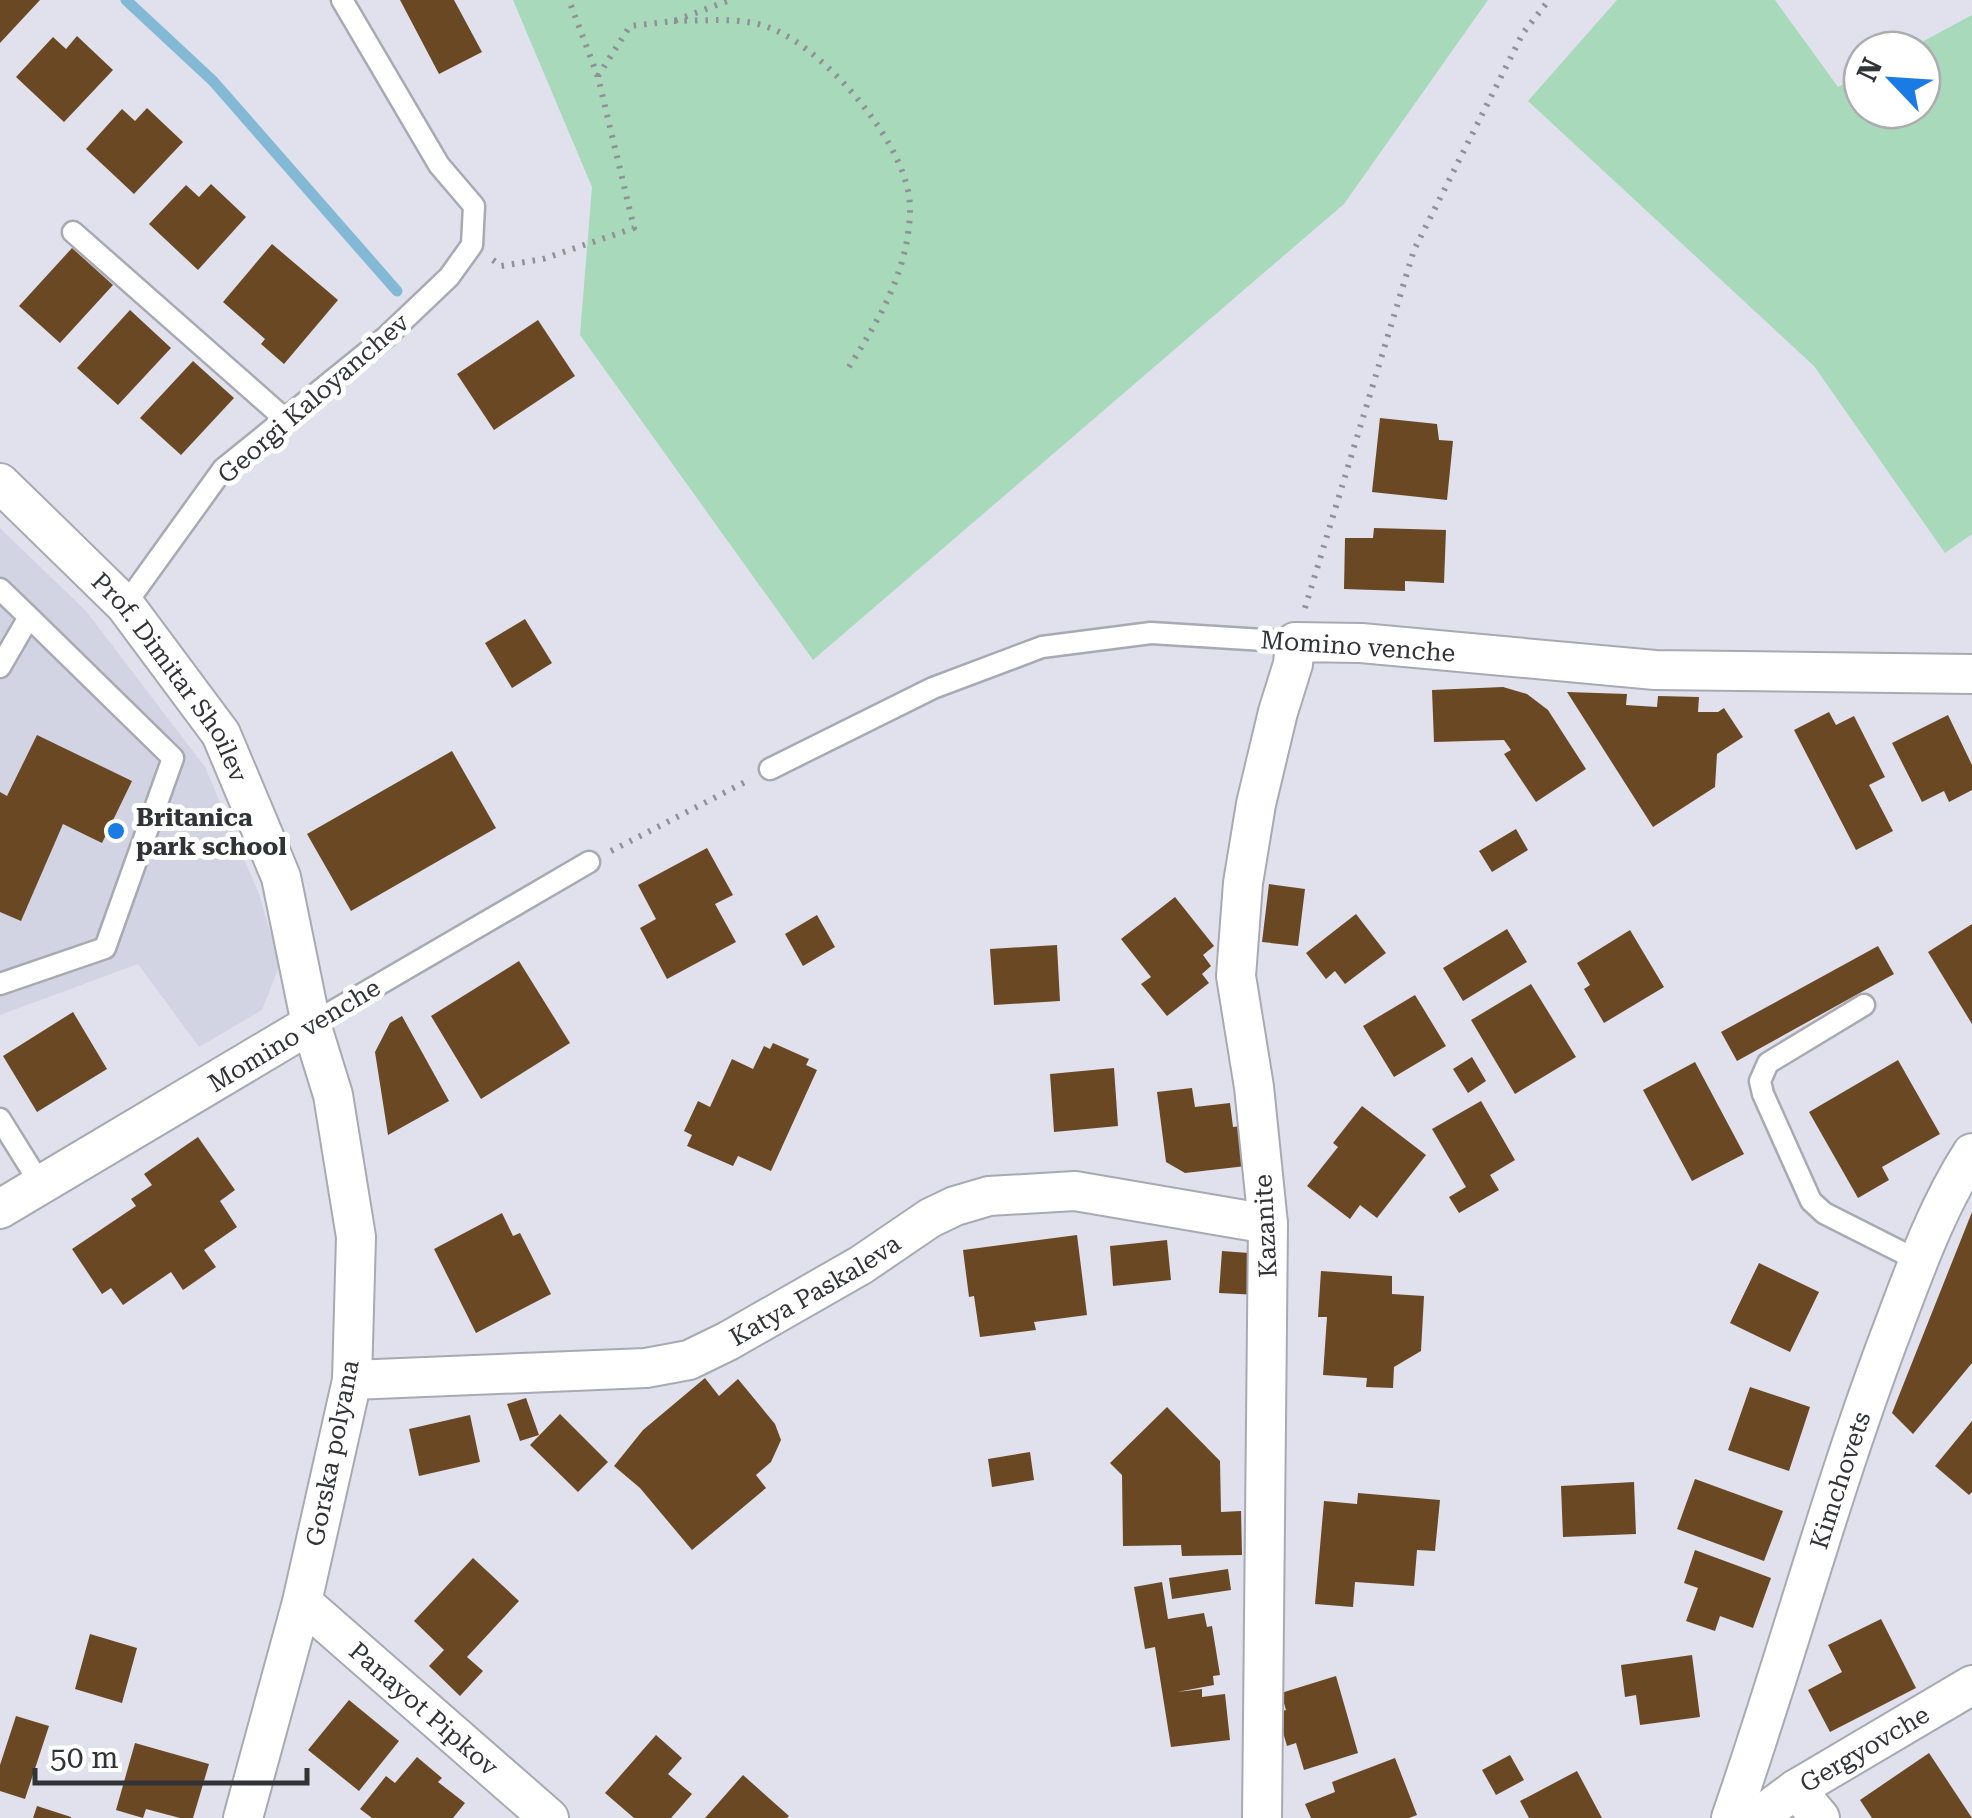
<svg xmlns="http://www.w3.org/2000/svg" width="1972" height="1818" font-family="'Roboto Serif',serif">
  <rect width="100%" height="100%" fill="#e0e1ec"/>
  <path fill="#d2d4e4" d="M 0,528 L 86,611 L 205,767 L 259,894 L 280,964 L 262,1010 L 199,1047 L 138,964 L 0,1015 Z"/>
  <path fill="#a8d9ba" d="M 513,0 L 1488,0 L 1344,204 L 813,660 L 580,335 L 592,187 Z
    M 1617,0 L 1775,0 L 1838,87 L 1862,75 L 1862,110 L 1922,110 L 1922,50 L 1907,50 L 1972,15 L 1972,534 L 1945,553 L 1814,366 L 1528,101 Z"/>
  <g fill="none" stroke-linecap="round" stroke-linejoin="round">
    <path stroke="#84b9d5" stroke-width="11" d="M 126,0 L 213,81 L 397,291"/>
  </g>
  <path fill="#6a4824" d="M 0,0 L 40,0 L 0,43 Z
    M 400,0 L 454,0 L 482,52 L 439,74 Z
    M 77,36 L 113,70 L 64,122 L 16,77 L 53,37 L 66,49 Z
    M 147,108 L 183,142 L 134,194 L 86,149 L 122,109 L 135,121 Z
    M 211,184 L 246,217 L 198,270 L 149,224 L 186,185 L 199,197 Z
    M 272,244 L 338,300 L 284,364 L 261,344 L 265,339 L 223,302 Z
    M 72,248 L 113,285 L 60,343 L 19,306 Z
    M 130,310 L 171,348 L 118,405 L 77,368 Z
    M 538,320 L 575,376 L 494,430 L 457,374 Z
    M 193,361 L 234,398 L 181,455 L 140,418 Z
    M 1380,418 L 1437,424 L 1439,440 L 1453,441 L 1447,500 L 1372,492 Z
    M 1374,528 L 1446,530 L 1444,583 L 1405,581 L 1405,591 L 1344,589 L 1345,538 L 1373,538 Z
    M 525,619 L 552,663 L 512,688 L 485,643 Z
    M 1503,687 L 1527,694 L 1548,710 L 1586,769 L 1536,802 L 1504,754 L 1511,750 L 1504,740 L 1434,742 L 1432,690 Z
    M 1567,692 L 1627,694 L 1626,705 L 1657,707 L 1658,696 L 1699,697 L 1698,712 L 1718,712 L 1724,708 L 1743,737 L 1717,754 L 1715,787 L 1653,827 Z
    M 1829,712 L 1836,725 L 1854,716 L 1885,777 L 1869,785 L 1893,831 L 1856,850 L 1794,730 Z
    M 1948,715 L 1972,765 L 1972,790 L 1949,802 L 1944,791 L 1922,802 L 1892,743 Z
    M 37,735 L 132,781 L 102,843 L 63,824 L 21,921 L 0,912 L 0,792 L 7,796 Z
    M 452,751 L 496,828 L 351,911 L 307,834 Z
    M 1516,829 L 1528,850 L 1492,872 L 1479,851 Z
    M 707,848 L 733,895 L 715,904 L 736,942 L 667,979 L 640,928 L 656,919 L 638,885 Z
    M 1269,884 L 1305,889 L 1298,946 L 1262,942 Z
    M 1175,897 L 1214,946 L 1203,955 L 1211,966 L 1202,974 L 1209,983 L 1167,1016 L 1141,984 L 1151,977 L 1121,939 Z
    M 1356,914 L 1386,953 L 1345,984 L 1335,971 L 1326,979 L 1306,953 Z
    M 817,915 L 835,947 L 803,966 L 785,934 Z
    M 1972,924 L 1972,1024 L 1928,952 Z
    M 1507,929 L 1527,962 L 1463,1001 L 1443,968 Z
    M 1630,930 L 1664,987 L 1604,1023 L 1584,989 L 1590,985 L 1577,963 Z
    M 1057,945 L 1060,1001 L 994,1005 L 990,949 Z
    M 1878,946 L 1894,974 L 1737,1061 L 1721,1032 Z
    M 519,961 L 570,1043 L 481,1099 L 431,1016 Z
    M 1531,984 L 1576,1057 L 1515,1094 L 1471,1020 Z
    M 1415,995 L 1446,1046 L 1394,1077 L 1363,1026 Z
    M 73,1012 L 107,1069 L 37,1112 L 3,1056 Z
    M 402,1016 L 449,1101 L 388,1135 L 375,1052 L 390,1023 Z
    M 773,1043 L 809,1059 L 806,1065 L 817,1070 L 771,1171 L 738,1156 L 733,1166 L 687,1146 L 692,1135 L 684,1131 L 698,1101 L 710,1107 L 732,1059 L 753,1069 L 764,1046 L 770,1049 Z
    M 1472,1057 L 1486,1081 L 1468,1093 L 1453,1069 Z
    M 1898,1060 L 1940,1134 L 1882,1167 L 1889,1180 L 1858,1198 L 1809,1112 Z
    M 1695,1062 L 1744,1154 L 1692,1181 L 1643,1090 Z
    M 1114,1068 L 1118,1126 L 1054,1132 L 1050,1074 Z
    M 1192,1088 L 1195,1107 L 1230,1103 L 1233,1127 L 1241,1126 L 1246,1166 L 1185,1173 L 1166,1162 L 1157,1092 Z
    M 1481,1101 L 1515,1160 L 1490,1175 L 1499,1190 L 1459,1213 L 1449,1197 L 1466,1187 L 1432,1129 Z
    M 1362,1106 L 1426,1155 L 1377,1218 L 1360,1205 L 1350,1219 L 1307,1186 L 1338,1147 L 1333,1143 Z
    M 198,1137 L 235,1190 L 220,1201 L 237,1227 L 204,1250 L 216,1267 L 183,1290 L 171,1272 L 123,1305 L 111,1288 L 102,1294 L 72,1249 L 136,1206 L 131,1199 L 152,1185 L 144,1174 Z
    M 1972,1212 L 1972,1363 L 1913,1434 L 1892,1413 Z
    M 502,1213 L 513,1236 L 520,1233 L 551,1294 L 476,1333 L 434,1249 Z
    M 1077,1235 L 1087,1315 L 1034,1322 L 1036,1330 L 980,1337 L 974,1296 L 969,1297 L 963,1250 Z
    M 1167,1240 L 1171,1280 L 1113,1286 L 1110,1246 Z
    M 1222,1251 L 1262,1254 L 1258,1295 L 1219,1293 Z
    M 1759,1263 L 1819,1292 L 1790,1352 L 1730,1323 Z
    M 1321,1271 L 1392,1276 L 1392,1294 L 1424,1296 L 1421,1351 L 1394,1367 L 1393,1388 L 1366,1387 L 1367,1378 L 1323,1375 L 1327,1317 L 1318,1317 Z
    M 705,1378 L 719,1396 L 738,1379 L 775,1424 L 781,1440 L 771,1462 L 756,1475 L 766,1488 L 692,1550 L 640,1488 L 614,1466 L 643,1430 Z
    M 1750,1387 L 1810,1407 L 1789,1471 L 1728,1450 Z
    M 526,1398 L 539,1435 L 520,1441 L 507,1404 Z
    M 1167,1407 L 1220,1461 L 1221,1512 L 1241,1511 L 1242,1555 L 1182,1556 L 1181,1545 L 1123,1546 L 1122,1475 L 1110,1463 Z
    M 560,1414 L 608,1462 L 578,1492 L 530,1445 Z
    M 470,1415 L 480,1462 L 419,1476 L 409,1429 Z
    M 1972,1421 L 1972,1492 L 1969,1495 L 1935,1466 Z
    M 1030,1452 L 1034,1480 L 992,1487 L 988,1459 Z
    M 1695,1479 L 1783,1511 L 1764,1561 L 1677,1529 Z
    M 1634,1482 L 1636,1534 L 1563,1537 L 1561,1486 Z
    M 1358,1493 L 1440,1500 L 1435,1551 L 1417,1550 L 1414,1586 L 1355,1582 L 1353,1607 L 1315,1604 L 1324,1501 L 1357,1504 Z
    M 1695,1550 L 1771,1578 L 1753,1628 L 1720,1616 L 1715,1631 L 1686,1621 L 1698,1588 L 1684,1583 Z
    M 473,1558 L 519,1601 L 467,1657 L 483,1671 L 460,1696 L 429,1666 L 444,1650 L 414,1621 Z
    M 1228,1569 L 1231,1590 L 1172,1599 L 1169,1578 Z
    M 1162,1582 L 1168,1619 L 1204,1613 L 1207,1627 L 1212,1626 L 1220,1675 L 1213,1676 L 1214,1685 L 1177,1692 L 1202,1689 L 1202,1697 L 1225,1694 L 1230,1740 L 1171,1747 L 1155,1647 L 1145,1649 L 1134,1587 Z
    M 1881,1619 L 1916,1688 L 1830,1732 L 1808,1690 L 1842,1672 L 1828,1645 Z
    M 90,1634 L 137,1648 L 122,1703 L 75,1689 Z
    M 1692,1655 L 1700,1717 L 1640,1725 L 1636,1695 L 1625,1697 L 1621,1665 Z
    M 1336,1676 L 1358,1753 L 1304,1770 L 1296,1743 L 1287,1746 L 1277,1712 L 1286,1710 L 1281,1693 Z
    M 349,1700 L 399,1741 L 359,1791 L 308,1750 Z
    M 16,1716 L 49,1726 L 25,1799 L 0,1791 L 0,1765 Z
    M 656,1735 L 682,1758 L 668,1774 L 692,1794 L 671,1818 L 634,1818 L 605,1793 Z
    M 135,1743 L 209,1764 L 193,1818 L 180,1818 L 146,1809 L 143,1818 L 116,1810 Z
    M 1929,1753 L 1972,1818 L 1872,1818 L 1860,1800 Z
    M 1510,1755 L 1524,1780 L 1496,1795 L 1482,1770 Z
    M 417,1757 L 442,1778 L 438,1782 L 465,1803 L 453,1818 L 372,1818 L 360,1809 L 386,1776 L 395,1783 Z
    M 1395,1758 L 1417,1815 L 1409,1818 L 1311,1818 L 1305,1804 L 1335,1792 L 1332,1782 Z
    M 1577,1771 L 1602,1818 L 1529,1818 L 1520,1801 Z
    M 743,1775 L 789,1816 L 787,1818 L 705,1818 Z
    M 37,1806 L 71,1817 L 71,1818 L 33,1818 Z"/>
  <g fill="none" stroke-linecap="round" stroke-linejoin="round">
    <defs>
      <path id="service" d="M 73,232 L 285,419
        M 0,589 L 29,617 L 0,667
        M 125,605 L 223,469 L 386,337 L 449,277 L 472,245 L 474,206 L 439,165 L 342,0
        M 770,769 L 933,688 L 1042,647 L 1151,633 L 1295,642
        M 0,984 L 105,948 L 173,758 L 29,617
        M 1864,1005 L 1768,1063 L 1760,1081 L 1763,1094 L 1811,1201 L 1824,1213 L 1919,1261
        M 311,1024 L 589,862
        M 0,1119 L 41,1185"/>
      <g id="minor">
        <path id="s1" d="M 0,483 L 125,605 L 221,734 L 281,877 L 311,1024 L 333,1095 L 356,1237 L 352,1380 L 302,1602 L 243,1818"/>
        <path d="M 0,1209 L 311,1024"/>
        <path id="s2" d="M 352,1380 L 646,1368 L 689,1360 L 728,1341 L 861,1265 L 930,1218 L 955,1206 L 989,1196 L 1075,1191 L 1268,1224"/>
        <path id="s3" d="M 302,1602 L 549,1818"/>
        <path d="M 1796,1789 L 1820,1818"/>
        <path d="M 1262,1818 L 1268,1224 L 1254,1087 L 1236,976 L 1243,883 L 1256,804 L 1278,712 L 1293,664 L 1295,642 L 1361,643 L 1655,670 L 1972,674"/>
        <path id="s4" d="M 1731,1818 C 1786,1660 1829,1498 1888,1341 C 1912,1278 1935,1210 1972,1153"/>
        <path id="s5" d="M 1757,1818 L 1796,1789 L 1972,1685"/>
      </g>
    </defs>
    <use href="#service" stroke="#a8a9b3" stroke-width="25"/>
    <use href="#minor" stroke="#a8a9b3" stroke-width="42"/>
    <path stroke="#8f9098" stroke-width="6" stroke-dasharray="2.5 8" stroke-linecap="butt" d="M 674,21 C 706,21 742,16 773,29 C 828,52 913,150 910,212 C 908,271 880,318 849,367
      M 598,76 L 630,26 L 674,21 L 730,0
      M 493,260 L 501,266 L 543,259 L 634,228 L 598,77 L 569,0
      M 1305,608 L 1414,250 L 1523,33 L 1549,0
      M 611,851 L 747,781"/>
    <use href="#service" stroke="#fff" stroke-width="20"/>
    <use href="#minor" stroke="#fff" stroke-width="38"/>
  </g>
  <circle fill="#1a7be4" stroke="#fff" stroke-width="4" cx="116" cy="831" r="10"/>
  <g text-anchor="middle" stroke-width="10" stroke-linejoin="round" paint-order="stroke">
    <g font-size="25" fill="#323337" stroke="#fff">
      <text transform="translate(313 398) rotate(-41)" y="9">Georgi Kaloyanchev</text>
      <text transform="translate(1358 646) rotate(4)" y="9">Momino venche</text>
      <text dy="9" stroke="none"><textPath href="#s1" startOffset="260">Prof. Dimitar Shoilev</textPath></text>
      <text transform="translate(294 1035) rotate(-31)" y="9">Momino venche</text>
      <text transform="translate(1265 1226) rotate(-93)" y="9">Kazanite</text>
      <text dy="9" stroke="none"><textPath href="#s2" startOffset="482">Katya Paskaleva</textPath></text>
      <text transform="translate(332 1453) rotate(-79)" y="9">Gorska polyana</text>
      <text dy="9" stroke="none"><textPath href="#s4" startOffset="355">Kimchovets</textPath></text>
      <text dy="9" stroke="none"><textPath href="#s3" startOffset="162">Panayot Pipkov</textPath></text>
      <text dy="9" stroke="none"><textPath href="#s5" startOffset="128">Gergyovche</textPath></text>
    </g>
    <g font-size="25" font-weight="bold" fill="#323337" stroke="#fff" text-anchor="start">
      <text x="136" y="826">Britanica<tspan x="136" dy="29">park school</tspan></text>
    </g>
  </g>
  <g transform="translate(1892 80) rotate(295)"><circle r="48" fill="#ffffff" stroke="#adadaf" stroke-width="2.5"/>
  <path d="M0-8L18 38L0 25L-18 38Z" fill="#1a7be4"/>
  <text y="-15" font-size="28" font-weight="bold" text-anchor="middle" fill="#323337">N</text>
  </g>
  <path d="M35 1768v15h272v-15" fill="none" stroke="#323337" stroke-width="5"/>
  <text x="50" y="1768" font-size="30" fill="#323337" stroke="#ffffff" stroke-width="8" paint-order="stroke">50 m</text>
</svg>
